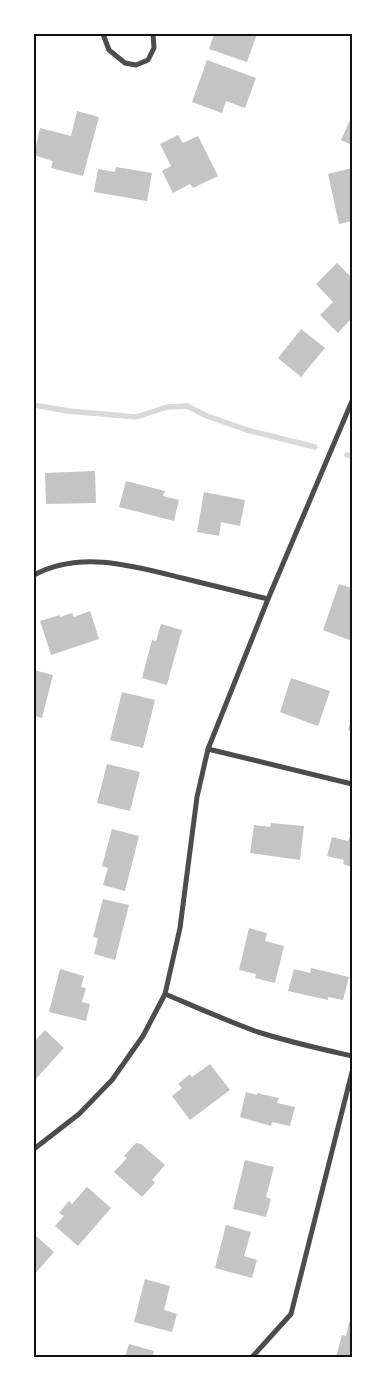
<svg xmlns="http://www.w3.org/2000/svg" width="386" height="1391" font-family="Arial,sans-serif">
  <rect width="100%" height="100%" fill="#fff"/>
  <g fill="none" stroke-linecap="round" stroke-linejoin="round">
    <path stroke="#d9d9d9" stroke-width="5.5" d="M 34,405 L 68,411 L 136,417 L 167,407 L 187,406 L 207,416 L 247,430 L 315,447
      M 347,455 L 352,456"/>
  </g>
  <path fill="#c4c4c4" d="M 214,34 L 257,34 L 247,62 L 209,49 Z
    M 207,60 L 256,78 L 245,108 L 226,101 L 222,113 L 192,102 Z
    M 77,111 L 99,117 L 83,176 L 51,168 L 53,161 L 34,155 L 40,128 L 71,136 Z
    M 352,116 L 352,145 L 341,140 Z
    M 178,135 L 183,143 L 198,136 L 218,176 L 193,188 L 190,184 L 173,193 L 162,171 L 171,166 L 160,144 Z
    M 116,167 L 152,173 L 147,201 L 94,192 L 98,169 L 115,172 Z
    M 352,168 L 352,221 L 339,224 L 328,174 Z
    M 337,263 L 352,278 L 352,318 L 338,333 L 320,315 L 333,302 L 316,284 Z
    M 301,329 L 325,348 L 301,377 L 278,358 Z
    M 95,471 L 96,503 L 46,504 L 45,473 Z
    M 126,481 L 165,491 L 163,496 L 179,500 L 174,521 L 119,507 Z
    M 204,492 L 245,500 L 240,526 L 221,522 L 219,536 L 197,532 Z
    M 339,584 L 352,588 L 352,641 L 323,630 Z
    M 90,611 L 99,639 L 51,655 L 40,621 L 60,615 L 60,617 L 72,613 L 74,617 Z
    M 161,624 L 182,630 L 167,685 L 142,678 L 152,640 L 156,641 Z
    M 34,670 L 53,675 L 42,718 L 34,716 Z
    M 291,678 L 330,691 L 318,726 L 280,712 Z
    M 122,692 L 155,700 L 143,748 L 110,740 Z
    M 352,717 L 352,731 L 348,730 Z
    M 107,764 L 140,772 L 130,811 L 97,803 Z
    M 271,823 L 304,826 L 300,860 L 250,853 L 254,825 L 270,827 Z
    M 112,829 L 139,836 L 125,891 L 103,885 L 108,868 L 102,866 Z
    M 332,837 L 348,841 L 350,837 L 352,837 L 352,867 L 343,864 L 344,860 L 327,856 Z
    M 103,899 L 129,905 L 115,960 L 94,954 L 98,938 L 93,937 Z
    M 249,928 L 267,933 L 265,941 L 284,946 L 275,983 L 255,978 L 256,974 L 239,970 Z
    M 311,968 L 349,977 L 343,1000 L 328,997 L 328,1000 L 288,991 L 294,969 L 310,973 Z
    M 60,969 L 84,976 L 81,987 L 86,988 L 82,1002 L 90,1004 L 86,1021 L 49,1012 Z
    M 45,1030 L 64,1048 L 34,1081 L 34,1042 Z
    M 210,1064 L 230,1090 L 190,1120 L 172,1096 L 182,1088 L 178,1084 L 190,1074 L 192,1077 Z
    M 246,1092 L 257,1095 L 257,1093 L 279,1098 L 277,1103 L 295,1107 L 290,1126 L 272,1122 L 271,1126 L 240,1117 Z
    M 136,1143 L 141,1144 L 165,1165 L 152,1180 L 155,1183 L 142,1197 L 114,1172 L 127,1158 L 124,1156 Z
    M 245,1160 L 274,1167 L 266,1197 L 271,1199 L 266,1217 L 233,1209 Z
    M 87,1187 L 111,1208 L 78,1246 L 55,1226 L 64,1216 L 59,1213 L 69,1201 L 72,1204 Z
    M 226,1225 L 251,1232 L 244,1256 L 257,1260 L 252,1278 L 215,1268 Z
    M 34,1234 L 54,1252 L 34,1275 Z
    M 145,1279 L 170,1286 L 164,1310 L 177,1314 L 172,1332 L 134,1322 Z
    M 349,1322 L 352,1323 L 352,1357 L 336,1357 L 342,1335 L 346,1336 Z
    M 129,1344 L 154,1351 L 152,1357 L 125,1357 Z"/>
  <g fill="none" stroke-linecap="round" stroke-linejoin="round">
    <path stroke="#4c4c4c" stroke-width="5" d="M 103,34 L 109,50 L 125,63 L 136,65 L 148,60 L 154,48 L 153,34
      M 34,575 C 81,550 134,566 182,578 C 211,585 239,592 268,599
      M 208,749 L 352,784
      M 165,994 C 196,1007 227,1021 258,1032 C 289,1042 321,1049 352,1056
      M 34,1149 L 79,1114 L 112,1080 L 143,1036 L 165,994 L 180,928 L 197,797 L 208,749 L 268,599 L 352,401
      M 253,1356 L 291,1314 L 352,1072"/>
  </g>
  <rect width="386" height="1391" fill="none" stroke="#ffffff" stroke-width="70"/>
  <rect x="35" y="35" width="316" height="1321" fill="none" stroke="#111" stroke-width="2"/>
</svg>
